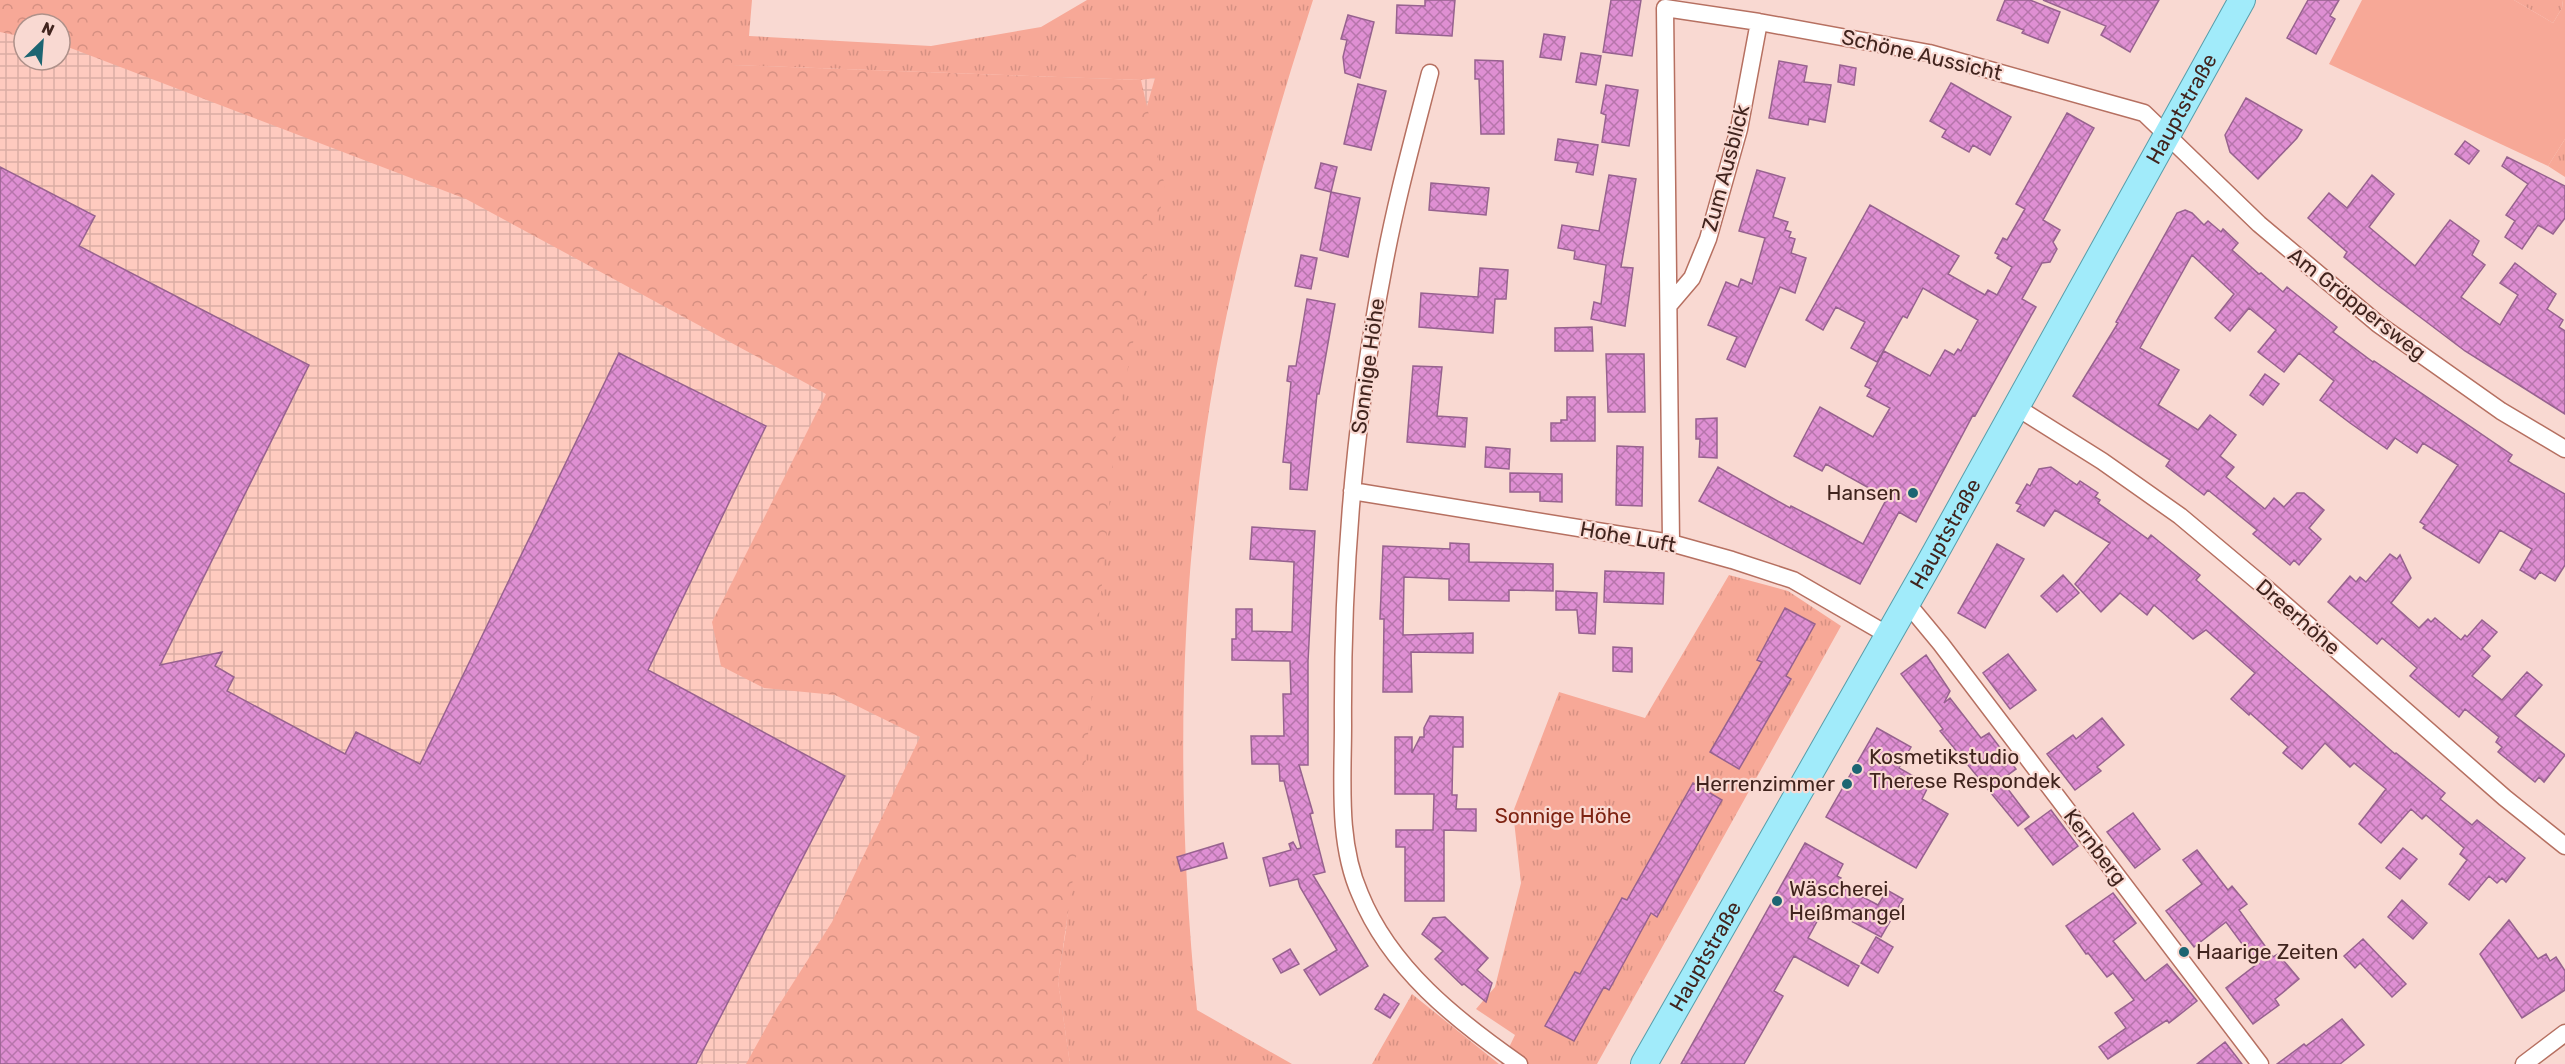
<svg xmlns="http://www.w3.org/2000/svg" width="2565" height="1064" font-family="Rubik,sans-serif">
  <defs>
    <pattern id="industrial-grid" width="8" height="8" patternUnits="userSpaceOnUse" patternTransform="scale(1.5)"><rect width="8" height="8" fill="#fecabf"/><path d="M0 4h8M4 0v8" fill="none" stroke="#dbada4"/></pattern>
    <pattern id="grass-tufts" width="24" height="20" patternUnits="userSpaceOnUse" patternTransform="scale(1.5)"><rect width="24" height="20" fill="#f7a897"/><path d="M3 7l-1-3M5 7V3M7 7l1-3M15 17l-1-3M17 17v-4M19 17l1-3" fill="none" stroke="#d59082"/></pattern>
    <pattern id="forest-crowns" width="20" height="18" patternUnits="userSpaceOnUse" patternTransform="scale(1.5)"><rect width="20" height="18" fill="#f7a897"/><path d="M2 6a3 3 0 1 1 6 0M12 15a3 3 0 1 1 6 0" fill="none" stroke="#d59082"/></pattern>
    <pattern id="building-cross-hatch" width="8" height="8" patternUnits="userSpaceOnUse" patternTransform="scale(1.5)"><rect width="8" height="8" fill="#df8fd3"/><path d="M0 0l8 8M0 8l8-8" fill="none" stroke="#b675ab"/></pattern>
  </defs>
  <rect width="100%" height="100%" fill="#f9d9d2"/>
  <path fill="url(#industrial-grid)" fill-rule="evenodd" d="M 0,0 L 732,65 L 1141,80 L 1156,78 L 1141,127 L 1075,1064 L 0,1064 ZM 24,24 L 60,24 L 60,60 L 24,60 Z"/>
  <path fill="url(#grass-tufts)" d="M 224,0 L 752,0 L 749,36 L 931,46 L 1041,27 L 1087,0 L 1313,0 C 1274,121 1239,243 1216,369 C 1178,580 1175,796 1197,1010 L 1292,1064 L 1070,1064 L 1058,981 L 1066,930 L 1141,127 L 1155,78 L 1141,80 L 732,65 Z
    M 2514,0 L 2563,0 L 2562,8 L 2553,23 Z
    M 2565,139 L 2565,177 L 2548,166 Z
    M 1729,575 L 1788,591 L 1841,626 L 1597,1064 L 1501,1064 L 1515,1035 L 1476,1009 L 1495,987 L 1521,883 L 1513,812 L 1559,692 L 1645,718 Z
    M 1412,994 L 1499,1064 L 1372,1064 Z"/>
  <path fill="url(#forest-crowns)" d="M 0,0 L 735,0 L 732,65 L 1141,80 L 1165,187 L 1117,421 L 1078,844 L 1058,981 L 1070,1064 L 746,1064 L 777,1008 L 832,922 L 920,737 L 835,695 L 764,688 L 721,666 L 712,622 L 826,394 L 466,199 L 60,44 L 60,24 L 24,24 L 24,37 L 0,32 Z"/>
  <path fill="#f7a897" d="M 2362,0 L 2514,0 L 2553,23 L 2562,8 L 2563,0 L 2565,0 L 2565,139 L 2548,166 L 2329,64 Z"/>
  <path fill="url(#building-cross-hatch)" stroke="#97628f" stroke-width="1.5" d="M 1425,0 L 1455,0 L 1452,36 L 1396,33 L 1397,5 L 1425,6 Z
    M 1611,0 L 1641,0 L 1632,56 L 1603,52 Z
    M 2005,0 L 2030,0 L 2060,12 L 2048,43 L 2022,33 L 2024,30 L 1997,20 Z
    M 2043,0 L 2159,0 L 2130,52 L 2101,35 L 2106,26 Z
    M 2308,0 L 2339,0 L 2330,16 L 2335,19 L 2316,54 L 2287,38 Z
    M 1348,15 L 1374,22 L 1360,78 L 1345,73 L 1343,57 L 1347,40 L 1341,39 Z
    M 1544,34 L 1565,37 L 1561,60 L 1540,57 Z
    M 1581,53 L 1601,56 L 1596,85 L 1576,82 Z
    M 1475,60 L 1503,61 L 1504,134 L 1481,134 L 1479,79 L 1475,79 Z
    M 1779,61 L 1807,66 L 1804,82 L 1831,85 L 1825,122 L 1809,119 L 1808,125 L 1769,118 Z
    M 1840,65 L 1856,68 L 1854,85 L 1838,82 Z
    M 1951,83 L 2011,117 L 1990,155 L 1973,145 L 1969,152 L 1942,137 L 1946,130 L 1930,121 Z
    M 1358,84 L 1386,91 L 1371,150 L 1344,144 Z
    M 1606,85 L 1638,90 L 1629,146 L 1602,142 L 1606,115 L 1601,113 Z
    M 2246,98 L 2302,130 L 2297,138 L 2258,179 L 2230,152 L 2225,135 Z
    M 2067,113 L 2094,128 L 2043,220 L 2060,230 L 2053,242 L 2057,249 L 2050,262 L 2042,263 L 2022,299 L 2036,307 L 1975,416 L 1973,415 L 1916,522 L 1899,512 L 1860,584 L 1699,501 L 1718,467 L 1790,508 L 1791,506 L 1826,524 L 1863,544 L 1887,498 L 1826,464 L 1822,471 L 1794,456 L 1807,431 L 1820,407 L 1873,437 L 1890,408 L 1867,396 L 1871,389 L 1865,386 L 1884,351 L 1930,376 L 1945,350 L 1954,355 L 1958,349 L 1961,351 L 1978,320 L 1923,288 L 1907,318 L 1903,316 L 1877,362 L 1851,348 L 1865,322 L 1836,307 L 1823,330 L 1806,320 L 1870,205 L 1959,256 L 1948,274 L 1985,295 L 1988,290 L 1997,295 L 2012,267 L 1997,258 L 1999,255 L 1995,253 L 2003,238 L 2007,240 L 2025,209 L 2016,204 Z
    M 1558,139 L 1598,145 L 1593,175 L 1576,172 L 1578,163 L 1555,160 Z
    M 2465,141 L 2479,151 L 2469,164 L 2455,154 Z
    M 2507,157 L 2565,186 L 2565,218 L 2553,234 L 2538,225 L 2522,249 L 2505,237 L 2515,221 L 2506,215 L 2528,184 L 2502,166 Z
    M 1321,163 L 1337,167 L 1331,192 L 1315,188 Z
    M 0,167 L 95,216 L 79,246 L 309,365 L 160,665 L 222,652 L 215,666 L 234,677 L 227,691 L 345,754 L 356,732 L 420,764 L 619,353 L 766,426 L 648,670 L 845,776 L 696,1064 L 0,1064 Z
    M 1757,170 L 1785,178 L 1773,217 L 1788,222 L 1785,230 L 1791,232 L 1789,237 L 1795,239 L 1791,253 L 1806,258 L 1795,293 L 1780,287 L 1745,367 L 1727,359 L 1737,337 L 1708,325 L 1726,282 L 1738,287 L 1741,279 L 1752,284 L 1765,238 L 1739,231 Z
    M 1609,175 L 1636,179 L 1621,267 L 1633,268 L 1625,326 L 1591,319 L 1594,302 L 1601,304 L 1606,265 L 1574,259 L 1575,251 L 1558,248 L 1562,225 L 1599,231 Z
    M 2372,175 L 2394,194 L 2369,227 L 2415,266 L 2450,220 L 2479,241 L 2472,255 L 2485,265 L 2461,297 L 2500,325 L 2518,295 L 2500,283 L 2515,263 L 2556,294 L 2547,309 L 2563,320 L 2559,327 L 2565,331 L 2565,414 L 2465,351 L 2379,286 L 2344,257 L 2347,252 L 2308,218 L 2329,193 L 2347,208 Z
    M 1431,183 L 1489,188 L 1486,215 L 1429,210 Z
    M 1331,192 L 1360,198 L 1348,257 L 1320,250 Z
    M 2185,210 L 2192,213 L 2204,225 L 2208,221 L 2221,232 L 2223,229 L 2238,243 L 2232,250 L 2259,274 L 2261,273 L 2283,292 L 2287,287 L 2337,327 L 2333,332 L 2373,362 L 2374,361 L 2512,455 L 2508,461 L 2514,465 L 2565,494 L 2565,565 L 2555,581 L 2540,572 L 2535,579 L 2520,570 L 2532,549 L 2500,530 L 2479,563 L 2423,528 L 2425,525 L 2420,522 L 2458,465 L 2423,443 L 2417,453 L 2395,438 L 2387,449 L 2350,423 L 2320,400 L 2334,381 L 2299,353 L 2284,372 L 2258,352 L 2276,330 L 2249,308 L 2230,331 L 2215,318 L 2234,294 L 2192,255 L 2140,348 L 2179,370 L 2158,405 L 2198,430 L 2210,415 L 2236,435 L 2220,456 L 2234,467 L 2226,477 L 2265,509 L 2274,498 L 2284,507 L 2297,493 L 2304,493 L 2324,510 L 2309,528 L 2321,539 L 2299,565 L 2294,560 L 2290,565 L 2253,534 L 2257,530 L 2208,490 L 2204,495 L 2166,466 L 2170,460 L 2073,396 L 2118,323 L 2116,322 L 2177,213 Z
    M 1301,255 L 1317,258 L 1311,289 L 1295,286 Z
    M 1480,268 L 1508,270 L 1506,299 L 1495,299 L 1493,333 L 1419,327 L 1421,293 L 1478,297 Z
    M 1307,299 L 1335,304 L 1319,394 L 1317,394 L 1307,490 L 1290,489 L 1291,463 L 1283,462 L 1291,382 L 1287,381 L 1289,366 L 1296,366 Z
    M 1592,327 L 1593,351 L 1555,351 L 1555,328 Z
    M 1606,354 L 1644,354 L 1645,412 L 1608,412 Z
    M 1413,366 L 1442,367 L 1437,416 L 1467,418 L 1465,447 L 1407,442 Z
    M 2265,374 L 2279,384 L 2263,405 L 2250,395 Z
    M 1567,397 L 1595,397 L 1595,441 L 1551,441 L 1551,423 L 1561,423 L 1561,420 L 1567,420 Z
    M 1717,418 L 1717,458 L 1699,457 L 1700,439 L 1696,439 L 1696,419 Z
    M 1617,446 L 1643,447 L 1642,506 L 1616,505 Z
    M 1486,447 L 1510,449 L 1509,469 L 1485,467 Z
    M 2051,467 L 2077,485 L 2080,481 L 2098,493 L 2095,497 L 2100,500 L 2098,503 L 2148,539 L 2151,535 L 2200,575 L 2196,580 L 2227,607 L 2395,754 L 2396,753 L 2445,793 L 2440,799 L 2472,825 L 2477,820 L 2525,858 L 2506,882 L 2502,878 L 2497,883 L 2489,876 L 2469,900 L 2449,884 L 2467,860 L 2460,854 L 2464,848 L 2426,815 L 2422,819 L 2411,809 L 2381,843 L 2359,824 L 2386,789 L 2354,763 L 2350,767 L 2325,743 L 2302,769 L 2283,753 L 2288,747 L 2250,713 L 2249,715 L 2231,699 L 2255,673 L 2206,630 L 2193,639 L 2154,605 L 2147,615 L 2120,593 L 2101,612 L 2075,584 L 2110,543 L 2055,510 L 2044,526 L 2017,511 L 2021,505 L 2016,503 L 2027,484 L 2030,486 L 2039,469 Z
    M 1510,473 L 1562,474 L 1562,502 L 1540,501 L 1540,492 L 1510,492 Z
    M 1252,527 L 1315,531 L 1308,661 L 1308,765 L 1299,765 L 1313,813 L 1310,814 L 1325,872 L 1313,875 L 1368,966 L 1320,995 L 1304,970 L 1337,950 L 1300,887 L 1298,879 L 1270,886 L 1263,858 L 1291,850 L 1289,844 L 1293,842 L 1297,849 L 1301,848 L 1284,781 L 1280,781 L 1279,764 L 1252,764 L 1251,736 L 1284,736 L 1283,694 L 1291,694 L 1290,661 L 1232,660 L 1232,639 L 1236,639 L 1236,609 L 1252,609 L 1252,631 L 1292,632 L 1294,562 L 1250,559 Z
    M 1450,543 L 1469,544 L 1469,562 L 1553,564 L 1553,591 L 1509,590 L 1509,601 L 1449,600 L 1449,579 L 1404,577 L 1403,635 L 1473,633 L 1473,653 L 1411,652 L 1412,692 L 1383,692 L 1384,619 L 1380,619 L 1383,546 L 1450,549 Z
    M 1997,544 L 2024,559 L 1985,628 L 1958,613 Z
    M 2390,554 L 2397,559 L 2400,555 L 2411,578 L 2391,603 L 2419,628 L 2428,619 L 2431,622 L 2435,618 L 2461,640 L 2465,635 L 2467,637 L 2482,620 L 2497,632 L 2482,649 L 2490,656 L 2472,676 L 2502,700 L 2527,672 L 2542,685 L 2515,716 L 2565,755 L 2544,782 L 2539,777 L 2535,782 L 2498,752 L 2502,747 L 2496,742 L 2499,737 L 2465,709 L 2459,717 L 2410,676 L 2417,668 L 2382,638 L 2377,644 L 2328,602 L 2350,576 L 2356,582 L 2360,577 L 2366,582 Z
    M 1605,571 L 1664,573 L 1663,604 L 1604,602 Z
    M 2063,575 L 2079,593 L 2057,612 L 2041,596 Z
    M 1556,591 L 1597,593 L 1595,634 L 1579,633 L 1577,610 L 1556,610 Z
    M 1785,608 L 1815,624 L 1786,676 L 1791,679 L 1739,769 L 1710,752 L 1762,662 L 1757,660 Z
    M 1613,647 L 1632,648 L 1632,672 L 1613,671 Z
    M 2008,654 L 2036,690 L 2010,709 L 1983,673 Z
    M 1926,655 L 1950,691 L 1944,703 L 1950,698 L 1981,738 L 1989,733 L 2016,769 L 2001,780 L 2029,817 L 2018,826 L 1940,731 L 1943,729 L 1901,674 Z
    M 1430,716 L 1463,717 L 1463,747 L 1453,747 L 1452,795 L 1457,795 L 1456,809 L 1476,809 L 1476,831 L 1444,830 L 1444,901 L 1405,901 L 1405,847 L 1396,847 L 1396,830 L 1433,830 L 1434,794 L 1395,794 L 1395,737 L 1412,737 L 1412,753 L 1420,737 L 1424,737 L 1424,728 Z
    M 2102,718 L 2124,745 L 2097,767 L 2101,771 L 2075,790 L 2047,754 L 2073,735 L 2076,739 Z
    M 1877,728 L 1911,747 L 1899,768 L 1929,785 L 1922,799 L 1948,814 L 1916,868 L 1826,817 Z
    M 1693,783 L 1722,800 L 1657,917 L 1651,913 L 1609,990 L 1604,987 L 1574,1041 L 1545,1026 L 1575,972 L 1580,974 L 1622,898 L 1627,900 Z
    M 2051,810 L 2078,846 L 2053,865 L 2025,829 Z
    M 2133,813 L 2160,849 L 2135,868 L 2107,832 Z
    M 1223,843 L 1227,858 L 1181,871 L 1177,857 Z
    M 1805,843 L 1843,864 L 1837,876 L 1841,878 L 1838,884 L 1878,905 L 1887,890 L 1903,899 L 1881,937 L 1825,907 L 1808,938 L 1859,966 L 1848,986 L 1794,956 L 1774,991 L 1783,996 L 1744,1064 L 1681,1064 Z
    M 2403,848 L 2417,859 L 2400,879 L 2386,868 Z
    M 2197,850 L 2228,890 L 2232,886 L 2247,904 L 2239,910 L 2273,957 L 2278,954 L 2299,979 L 2275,999 L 2279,1005 L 2253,1024 L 2226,988 L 2257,964 L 2226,922 L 2194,947 L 2166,911 L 2202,884 L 2183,860 Z
    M 2113,893 L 2136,923 L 2113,941 L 2145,981 L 2167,964 L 2197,1001 L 2169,1023 L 2167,1020 L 2108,1059 L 2099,1047 L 2126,1028 L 2115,1013 L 2134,1000 L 2113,973 L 2107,977 L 2088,953 L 2086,954 L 2066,926 Z
    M 2402,900 L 2427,923 L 2413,939 L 2388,917 Z
    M 1445,917 L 1488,958 L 1477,970 L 1492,983 L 1486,1002 L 1464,984 L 1462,985 L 1435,959 L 1443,951 L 1422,934 L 1433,918 Z
    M 2509,920 L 2538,959 L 2546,954 L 2550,961 L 2556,957 L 2565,971 L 2565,990 L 2522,1018 L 2480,954 Z
    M 1876,937 L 1893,947 L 1878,973 L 1861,963 Z
    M 2363,939 L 2406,984 L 2392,997 L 2360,963 L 2355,968 L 2344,956 Z
    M 1290,949 L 1299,964 L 1281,973 L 1273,959 Z
    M 1384,994 L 1399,1004 L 1390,1018 L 1375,1009 Z
    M 2342,1019 L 2364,1045 L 2340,1064 L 2277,1064 L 2304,1044 L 2306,1046 Z
    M 2225,1042 L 2242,1064 L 2197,1064 Z"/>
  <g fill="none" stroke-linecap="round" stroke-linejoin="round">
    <defs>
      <path id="street" d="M 1430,73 C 1413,139 1395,204 1383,271 C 1354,421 1342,573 1343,725 C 1343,781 1337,842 1360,894 C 1390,968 1456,1020 1519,1064
        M 1669,305 L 1692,278 L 1708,239 L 1739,129 L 1759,22
        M 2016,407 L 2102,461 L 2180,516 L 2267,589 L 2505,798 L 2565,846
        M 1352,491 L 1671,543 L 1732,560 L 1793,580 L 1888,635
        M 1671,543 L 1665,8 L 1759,22 L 1929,53 L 2144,113 L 2259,224 L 2378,324 L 2501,411 L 2565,449
        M 1907,603 L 1941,644 L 2260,1064
        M 2524,1064 L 2565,1033"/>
      <g id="primary">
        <path id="s1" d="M 1644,1064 L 1929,564 L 2242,0"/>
      </g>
    </defs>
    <use href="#street" stroke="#b67061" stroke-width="19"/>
    <use href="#primary" stroke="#579daa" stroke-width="28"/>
    <use href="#street" stroke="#fff" stroke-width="16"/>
    <use href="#primary" stroke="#a1ebfa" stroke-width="26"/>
  </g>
  <g fill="#1c6572" stroke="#f9d9d2" stroke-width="2">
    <circle cx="1913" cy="493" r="6"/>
    <circle cx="1857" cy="769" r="6"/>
    <circle cx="1847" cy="784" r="6"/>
    <circle cx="1777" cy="901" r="6"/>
    <circle cx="2184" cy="952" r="6"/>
  </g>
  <g text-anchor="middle" stroke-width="4.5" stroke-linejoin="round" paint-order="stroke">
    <g font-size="21" fill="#41241e" stroke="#f9d9d2">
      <text transform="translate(1922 55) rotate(13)" y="7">Schöne Aussicht</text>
      <text dy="7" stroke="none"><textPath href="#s1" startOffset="1096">Hauptstraße</textPath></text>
      <text transform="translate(1726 168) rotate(-75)" y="7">Zum Ausblick</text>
      <text transform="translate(2357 304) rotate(38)" y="7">Am Gröppersweg</text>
      <text transform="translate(1368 366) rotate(-82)" y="7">Sonnige Höhe</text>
      <text dy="7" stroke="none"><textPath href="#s1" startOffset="610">Hauptstraße</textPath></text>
      <text transform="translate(1628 537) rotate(10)" y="7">Hohe Luft</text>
      <text transform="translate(2298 617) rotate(41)" y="7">Dreerhöhe</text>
      <text transform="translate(2095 847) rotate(53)" y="7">Kernberg</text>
      <text dy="7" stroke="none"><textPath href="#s1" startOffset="124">Hauptstraße</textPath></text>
    </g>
    <g font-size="21" fill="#41241e" stroke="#f9d9d2" text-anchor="start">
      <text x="1901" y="500" text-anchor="end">Hansen</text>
      <text x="1869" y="764">Kosmetikstudio<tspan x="1869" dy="24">Therese Respondek</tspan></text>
      <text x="1835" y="791" text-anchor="end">Herrenzimmer</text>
      <text x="1789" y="896">Wäscherei<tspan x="1789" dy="24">Heißmangel</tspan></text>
      <text x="2196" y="959">Haarige Zeiten</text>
    </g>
    <g font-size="21" fill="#7e2312" stroke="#f9d9d2">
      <text x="1563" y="823">Sonnige Höhe</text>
    </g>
  </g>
  <g transform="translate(42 42) rotate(25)"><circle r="28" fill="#f9d9d2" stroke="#af918a" stroke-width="1.5"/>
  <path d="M0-4.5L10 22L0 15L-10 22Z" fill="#1c6572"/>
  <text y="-9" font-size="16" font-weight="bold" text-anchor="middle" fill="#41241e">N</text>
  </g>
</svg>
